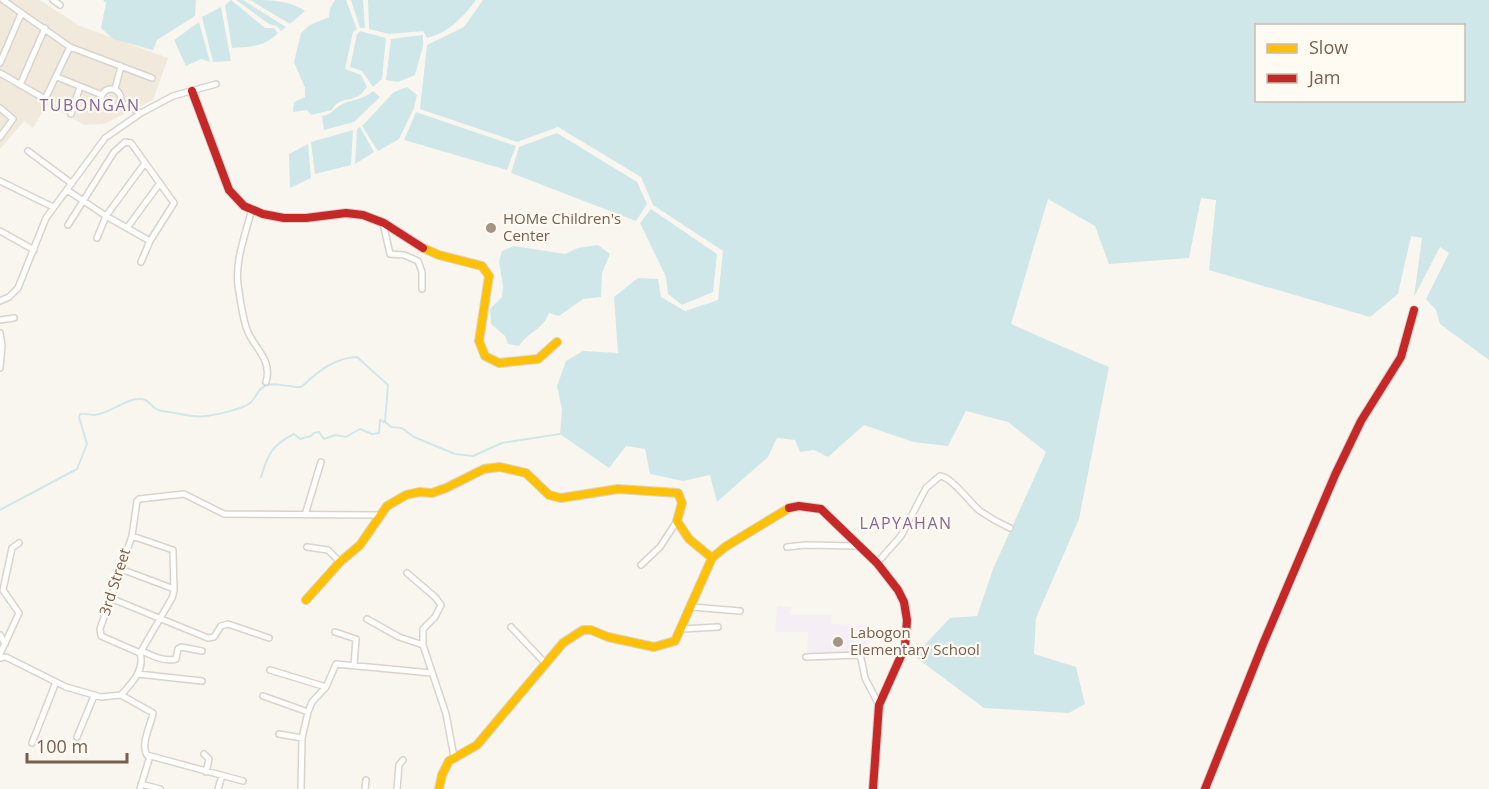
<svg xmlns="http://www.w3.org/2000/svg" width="1489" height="789" font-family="'Open Sans',sans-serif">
  <rect width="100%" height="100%" fill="#f9f6ef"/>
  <path fill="#f2e9dd" d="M 0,0 L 40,0 L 80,26 L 168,58 L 153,100 L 104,124 L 85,125 L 47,105 L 33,128 L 24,121 L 0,149 Z"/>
  <path fill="#f6eef5" d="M 777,606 L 791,607 L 790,615 L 832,615 L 831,624 L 870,625 L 868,652 L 827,652 L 825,661 L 807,660 L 808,632 L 775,632 Z"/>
  <path fill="#d0e7e9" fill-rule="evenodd" d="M 103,0 L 196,0 L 195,16 L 157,40 L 153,50 L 113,39 L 101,28 L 106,3 Z
    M 231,0 L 265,28 L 274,28 L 278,33 C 265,47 250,47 232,48 L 225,5 Z
    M 236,0 L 243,0 L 286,27 L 281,31 L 277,26 L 269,24 Z
    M 250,0 C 268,0 290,0 305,11 L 290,24 Z
    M 335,0 L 346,0 L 357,29 L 353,32 L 345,69 L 361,75 L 367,87 C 365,89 363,93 360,95 C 350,102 338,97 332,110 L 311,115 L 307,110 L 293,112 L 294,102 L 305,97 L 305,88 L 294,62 L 301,33 L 310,25 L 329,17 L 330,8 Z
    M 351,0 L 363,0 L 365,28 L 360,28 Z
    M 368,0 L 476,0 C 462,18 450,32 427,38 L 423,31 L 389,34 L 369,29 Z
    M 483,0 L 1489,0 L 1489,360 L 1440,324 L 1436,310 L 1426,299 L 1449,253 L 1440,247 L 1414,297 L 1422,238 L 1411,236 L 1398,294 L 1370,317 L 1209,270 L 1216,200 L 1201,198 L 1189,258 L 1109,264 L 1095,226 L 1048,199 L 1011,324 L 1109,367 L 1079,519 L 1036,618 L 1034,654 L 1076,667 L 1085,704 L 1069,713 L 984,708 L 914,656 L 950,618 L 977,616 L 993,569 L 1046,452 L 1008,422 L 966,411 L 948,446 L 913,442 L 864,425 L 828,457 L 814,450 L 800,452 L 795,440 L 777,438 L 768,457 L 717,502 L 710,475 L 683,481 L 650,474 L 645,449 L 626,446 L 609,468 L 560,434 L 562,410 L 557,386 L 566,361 L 583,351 L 618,353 L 614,297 L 638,278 L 658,279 L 661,297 L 685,311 L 718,300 L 723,251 L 653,205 L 641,177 L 558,127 L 517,142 L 420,109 L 427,45 L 464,27 ZM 1256,26 L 1464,26 L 1464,100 L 1256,100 Z
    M 221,7 L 231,61 L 213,62 L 202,17 Z
    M 199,22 L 210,62 L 201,59 L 186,66 L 174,40 Z
    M 360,31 L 386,38 L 382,79 L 373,87 L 362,71 L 350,67 L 357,34 Z
    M 423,35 L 423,46 L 415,75 L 398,82 L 386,80 L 391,39 Z
    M 407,87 L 417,95 L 414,108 L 399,139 L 378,151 L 362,126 L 394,92 Z
    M 373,91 L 380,97 L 354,122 L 324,130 L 322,116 C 331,115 333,110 339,106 C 350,99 362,101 373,91 Z
    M 416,112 L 516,146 L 507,170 L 404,140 Z
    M 360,127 L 374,152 L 355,164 L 357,129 Z
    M 353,130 L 351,165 L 315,174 L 311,142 Z
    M 557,133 L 637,182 L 647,204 L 636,221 L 511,173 L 519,147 Z
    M 308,144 L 311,178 L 290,188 L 289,154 Z
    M 651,209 L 717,254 L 713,292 L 682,305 L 668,294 L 666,277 L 640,223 Z
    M 598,245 L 610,254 L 602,273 L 601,297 L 583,299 L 559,316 L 549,313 C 541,332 531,329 519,346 L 508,344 L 505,336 L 491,324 L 490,309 L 502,297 L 503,286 L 499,261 L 502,251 L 514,246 L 565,254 L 578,248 Z"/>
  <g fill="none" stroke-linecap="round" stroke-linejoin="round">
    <path stroke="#d0e7e9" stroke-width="2" d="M 261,477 C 268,454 272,445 294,434 L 300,439 L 311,436 L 314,433 L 319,432 L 324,439 L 335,435 L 346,437 L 360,429 L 372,434 L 379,433 L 380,420 L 384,422
      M 0,510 L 77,469 L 87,444 L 79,417 L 80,414 C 86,413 89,415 94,415 C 108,415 127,397 142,399 C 149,400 151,406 156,409 C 161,412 165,411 170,412 C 182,414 193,418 206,416 C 216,415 243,409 250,403 C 256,399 257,389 265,386 C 274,381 291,388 301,387 C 318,372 333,358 357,357 L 388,385 L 385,422 L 391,427 L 402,428 L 414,437 L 455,454 L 473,456 L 502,443 L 560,434"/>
    <defs>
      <path id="street" d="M 3,0 L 70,47 L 152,78
        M 53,0 L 60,5
        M 0,63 L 21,14
        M 0,73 L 45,99 L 70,47
        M 57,77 L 102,95
        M 20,85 L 45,28
        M 115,89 L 121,66
        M101 99a10 10 0 1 1 20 0a10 10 0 1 1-20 0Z
        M 120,102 L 141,113
        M 0,108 L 13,119 L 0,137
        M 71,114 L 80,87
        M 28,151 L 71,183
        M 0,181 L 53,207
        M 67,190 L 106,216 L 150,241
        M 251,212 C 245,236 235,261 238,285 C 240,299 242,314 246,327 C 252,347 273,358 266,382
        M 383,223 L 390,254 L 404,255 L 418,261 L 422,272 L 422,289
        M 68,225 L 114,152 L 125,142 L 131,143 L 174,203 L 150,241 L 141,262
        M 127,228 L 160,183
        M 0,231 L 34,250
        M 97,238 L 106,216 L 145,163
        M 0,301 L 9,297 L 18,288 L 46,218 L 105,138 L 141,113 L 173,96 L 216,84
        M 0,320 L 14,318
        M 0,333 L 2,346 L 0,368
        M 305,515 L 321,462
        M 307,547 L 328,550 L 340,562
        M 787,547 L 805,545 L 858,546
        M 877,563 L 901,536 L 926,488 L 940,476 C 953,478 969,502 980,511 C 990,518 999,523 1010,528
        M 641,565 L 660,547 L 677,521
        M 121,569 L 174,589
        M 407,573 L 435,597 L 441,605 L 435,617 L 423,629 L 423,645 L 446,714 L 454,757
        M 110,598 L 208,638 L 214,637 L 221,626 L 228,624 L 269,638
        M 692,607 L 740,611
        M 367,619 L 399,637 L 423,645
        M 511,627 L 546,664
        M 682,629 L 718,627
        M 335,632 L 356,639 L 354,665
        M 0,635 L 5,644
        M 142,651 C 153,656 164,662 176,659 L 178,649 L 181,647 L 202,651
        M 140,653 L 101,636 L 100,629 L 132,536 L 137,501 L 139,499 L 184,494 L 224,514 L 380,515
        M 0,654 L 19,613 L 3,590 L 12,548 L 19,543
        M 806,657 L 858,655 L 861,658 L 865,678 L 879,705
        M 0,658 L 6,657 L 66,687 L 101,697 L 121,695 L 153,713 C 151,725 140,744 147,755 L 243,781
        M 270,670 L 326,687
        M 138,674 L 202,681
        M 121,695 C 132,683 145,670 140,653 L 172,598 L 174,591 L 173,550 L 132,536
        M 263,696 L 308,712
        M 279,734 L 302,738
        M 77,737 L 94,696
        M 32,743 L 56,682
        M 204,754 L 209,759 L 206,772
        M 141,784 L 160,789
        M 140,789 L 150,756
        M 218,789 L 222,776
        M 301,789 L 302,738 L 308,712 L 312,702 L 326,687 L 336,664 L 432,673
        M 365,789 L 366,780
        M 397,789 L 399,765 L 403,760"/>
      <path id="slow" d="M 423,248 L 439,255 L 482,266 L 489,276 L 479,341 L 485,356 L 499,363 L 538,359 L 557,342
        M 306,600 L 340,562 L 360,545 L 387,506 L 406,495 L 419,492 L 432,493 L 446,488 L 484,469 L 500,467 L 526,473 L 549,495 L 561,498 L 618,489 L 678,493 L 682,503 L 677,521 L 689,539 L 712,558
        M 439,789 L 442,775 L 449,761 L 477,745 L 563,643 L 583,630 L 591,630 L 608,637 L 654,647 L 675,641 L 712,558 L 725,547 L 789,508"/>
      <path id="jam" d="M 192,91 L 229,190 L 244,206 L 263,214 L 284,218 L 306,218 L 346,213 L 363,215 L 384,223 L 423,248
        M 789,508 L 799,506 L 821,509 L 877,563 L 898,590 L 904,602 L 907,620 L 905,647 L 879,705 L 873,789
        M 1205,789 L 1263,644 L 1335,475 L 1361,421 L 1401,357 L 1414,310"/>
    </defs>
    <use href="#street" stroke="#d9d3cd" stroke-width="8"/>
    <use href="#slow" stroke="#dad3cd" stroke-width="10"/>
    <use href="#jam" stroke="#dad3cd" stroke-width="10"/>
    <use href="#street" stroke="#fefefd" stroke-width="5"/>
    <use href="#slow" stroke="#ffc107" stroke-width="8"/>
    <use href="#jam" stroke="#c62828" stroke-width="8"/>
  </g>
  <g fill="#a69386" stroke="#fffaf2" stroke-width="2">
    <circle cx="491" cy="228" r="6"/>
    <circle cx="838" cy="642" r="6"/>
  </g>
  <g text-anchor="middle" stroke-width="4.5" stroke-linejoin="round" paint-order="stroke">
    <g font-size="15" fill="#795e4d" stroke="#fffaf2" text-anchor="start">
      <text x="503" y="224">HOMe Children's<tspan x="503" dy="17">Center</tspan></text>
      <text x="850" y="638">Labogon<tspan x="850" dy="17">Elementary School</tspan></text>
    </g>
    <g font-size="15" fill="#795e4d" stroke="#fffaf2">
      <text transform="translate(115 582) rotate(-72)" y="5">3rd Street</text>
    </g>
    <g font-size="16" letter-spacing="1.5" fill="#866694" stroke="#fffaf2">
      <text x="90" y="111">TUBONGAN</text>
      <text x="906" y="529">LAPYAHAN</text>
    </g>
  </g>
  <rect x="1255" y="24" width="210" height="78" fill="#fffaf2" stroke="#c9bcb0" stroke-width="1.5"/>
  <rect x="1267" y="44" width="30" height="9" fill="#ffc107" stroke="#c9bcb0" stroke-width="1.5"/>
  <text x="1309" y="54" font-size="18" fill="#795e4d">Slow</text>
  <rect x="1267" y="74" width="30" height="9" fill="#c62828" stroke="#c9bcb0" stroke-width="1.5"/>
  <text x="1309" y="84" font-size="18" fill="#795e4d">Jam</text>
  <path d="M27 753v9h100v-9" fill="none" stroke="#795e4d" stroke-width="3"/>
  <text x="36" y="753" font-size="18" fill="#795e4d" stroke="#fffaf2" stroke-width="4.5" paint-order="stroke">100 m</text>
</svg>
